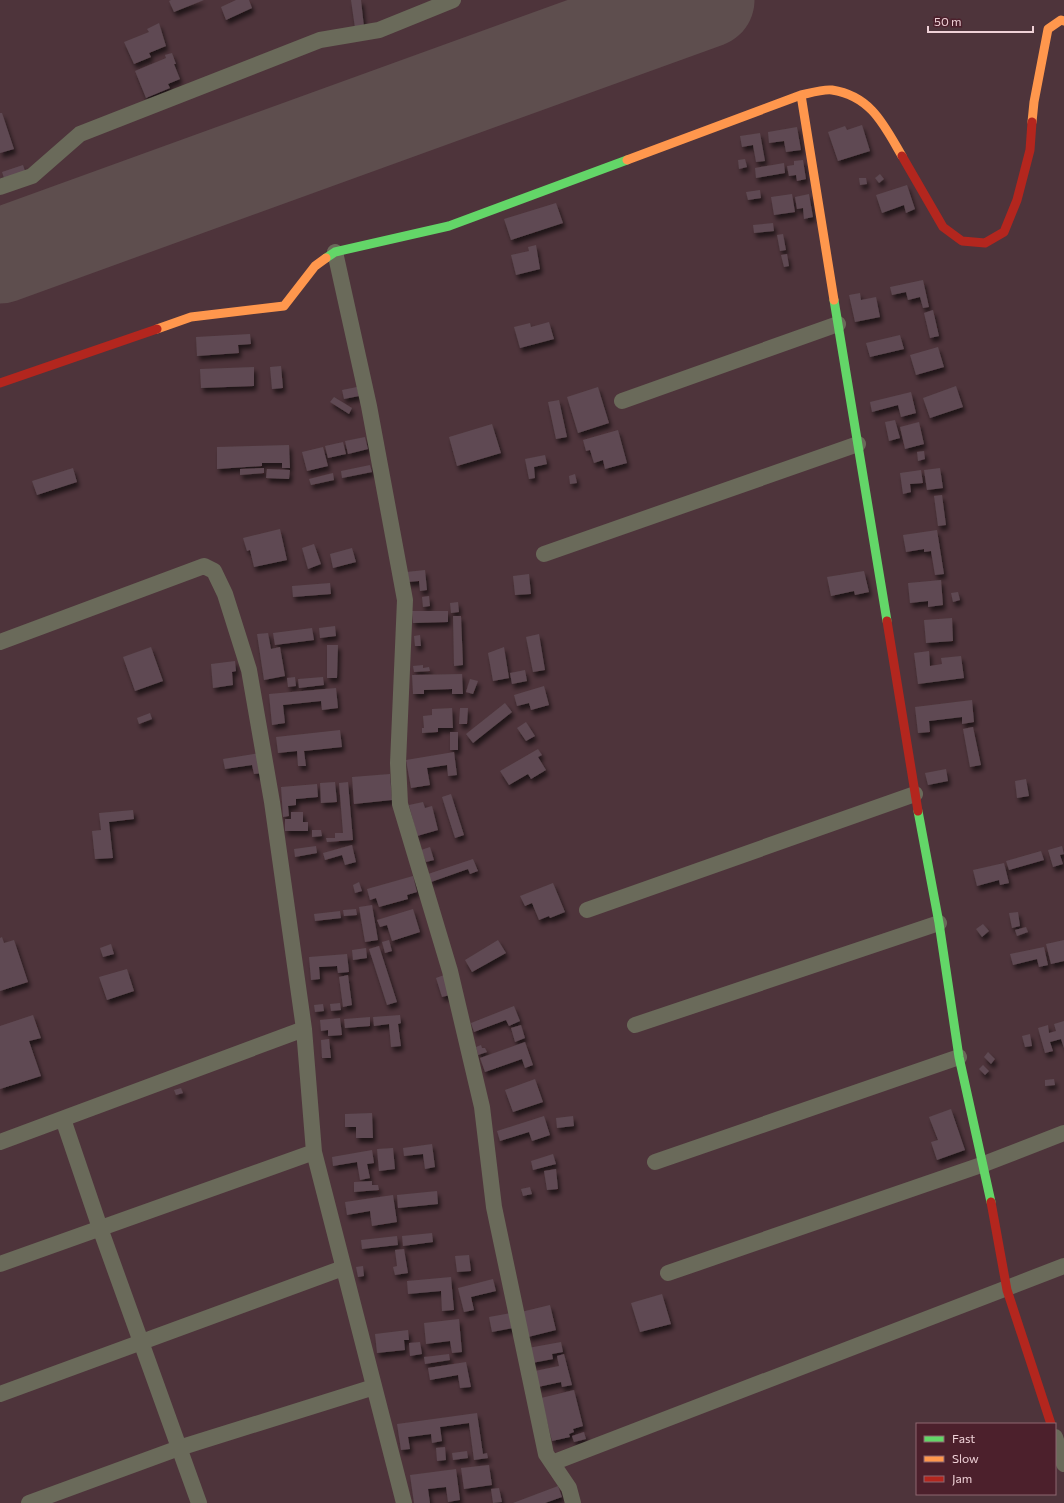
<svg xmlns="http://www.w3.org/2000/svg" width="1064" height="1503" font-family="Commissioner,sans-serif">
  <defs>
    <filter id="shadow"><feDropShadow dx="2.5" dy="4.5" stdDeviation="2" flood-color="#0009"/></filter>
  </defs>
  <rect width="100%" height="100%" fill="#4e343b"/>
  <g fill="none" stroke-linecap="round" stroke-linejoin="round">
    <path stroke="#5e4e4e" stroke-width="95" d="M 0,256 L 707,0"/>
  </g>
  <path fill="#5e4a52" filter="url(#shadow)" d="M 171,0 L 204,0 L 174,12 L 169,1 Z
    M 236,0 L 249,0 L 252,8 L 226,20 L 221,7 Z
    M 351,0 L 361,0 L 364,27 L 355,28 Z
    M 159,23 L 166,46 L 149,53 L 151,57 L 134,64 L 124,42 L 149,32 L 147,29 Z
    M 172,53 L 176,64 L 174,64 L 180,79 L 168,84 L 170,88 L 146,98 L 135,71 L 166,58 L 165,55 Z
    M 0,113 L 2,113 L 14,149 L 0,153 Z
    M 862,125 L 870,151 L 838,161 L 828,132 L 845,126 L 847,130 Z
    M 797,127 L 801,150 L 786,152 L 784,141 L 769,143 L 768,132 Z
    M 760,133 L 765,161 L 756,162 L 753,145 L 742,147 L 740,136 Z
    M 745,159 L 747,167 L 739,169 L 738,160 Z
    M 803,160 L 806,179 L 797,181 L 796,175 L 789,176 L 787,166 L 794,165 L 794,161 Z
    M 784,163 L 785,173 L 756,178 L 755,168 Z
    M 23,165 L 25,171 L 4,178 L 2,172 Z
    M 880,174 L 884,179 L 879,183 L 875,178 Z
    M 859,178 L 866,178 L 867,184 L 860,185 Z
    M 907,185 L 915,209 L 906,213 L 904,205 L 882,213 L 876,195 Z
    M 760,190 L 761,198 L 748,200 L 746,192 Z
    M 792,194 L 795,212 L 774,215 L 771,197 Z
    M 809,194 L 813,217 L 804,219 L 803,208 L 797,209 L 795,197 Z
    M 556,203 L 563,223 L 511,240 L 504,219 Z
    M 773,223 L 774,231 L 754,233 L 753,225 Z
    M 783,234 L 786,250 L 780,251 L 777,235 Z
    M 536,245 L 540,269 L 516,275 L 511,255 L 529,251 L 528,247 Z
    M 787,254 L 789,266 L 784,267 L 781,255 Z
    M 923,280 L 929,307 L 923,308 L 920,297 L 908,300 L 906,292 L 892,295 L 890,287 Z
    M 860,293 L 861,300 L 876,297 L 880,317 L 855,322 L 849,295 Z
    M 933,310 L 939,336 L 930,338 L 924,313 Z
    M 549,322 L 554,339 L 520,348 L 514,327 L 530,323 L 531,327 Z
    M 250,334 L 251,344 L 238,345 L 239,353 L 197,356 L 196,337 Z
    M 900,335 L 904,349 L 870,357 L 866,343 Z
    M 938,347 L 944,367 L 916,375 L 910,355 Z
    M 281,366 L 283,388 L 272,389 L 270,367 Z
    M 254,367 L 254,386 L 201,388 L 200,369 Z
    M 956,386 L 963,407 L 930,418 L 923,398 Z
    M 357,387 L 359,396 L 344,399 L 342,390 Z
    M 598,387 L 609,423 L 578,433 L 567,397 Z
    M 911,392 L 916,413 L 901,417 L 898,405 L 872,412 L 870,402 Z
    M 334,397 L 352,408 L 349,414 L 330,402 Z
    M 559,400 L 567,437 L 556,439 L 548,402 Z
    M 895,420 L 900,438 L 889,441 L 885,422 Z
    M 919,422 L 924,444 L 905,449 L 900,427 Z
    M 492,424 L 501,453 L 457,466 L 449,437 Z
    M 618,430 L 627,463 L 605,469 L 603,460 L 594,463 L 590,450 L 586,451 L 583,440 Z
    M 365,437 L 368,449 L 348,454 L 345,441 Z
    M 343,442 L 346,454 L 328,458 L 325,446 Z
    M 289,445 L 290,468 L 282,468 L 282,463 L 262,463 L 262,466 L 217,469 L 217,447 Z
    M 323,447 L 328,466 L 307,471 L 302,452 Z
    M 924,451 L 925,459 L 918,461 L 917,452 Z
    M 545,455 L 547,464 L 534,467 L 535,478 L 529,479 L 525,459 Z
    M 370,465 L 372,472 L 342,478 L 341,471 Z
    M 73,468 L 77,482 L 37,495 L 32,481 Z
    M 264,468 L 264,473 L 240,475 L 240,469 Z
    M 940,468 L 943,488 L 927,490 L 924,470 Z
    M 267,469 L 290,470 L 289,479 L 266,478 Z
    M 921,470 L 923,483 L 910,484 L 911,492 L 903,494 L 900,473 Z
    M 333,473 L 334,480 L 311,485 L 309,479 Z
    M 575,474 L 577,483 L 570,484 L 569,476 Z
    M 942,495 L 946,525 L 938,526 L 934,496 Z
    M 280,529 L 287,560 L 254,567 L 250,550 L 247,551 L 243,538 Z
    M 937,530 L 944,574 L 935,575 L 931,551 L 924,552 L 924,549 L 906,552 L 903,535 Z
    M 314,544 L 321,564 L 308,569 L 302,548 Z
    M 352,548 L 356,562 L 333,568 L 330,554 Z
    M 425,570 L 427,590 L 420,591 L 419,581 L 407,582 L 406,572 Z
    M 864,571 L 869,592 L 855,595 L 854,591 L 831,596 L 827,577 Z
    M 529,574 L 531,594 L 515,595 L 513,576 Z
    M 941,580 L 943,605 L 928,607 L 928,601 L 910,603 L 908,583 Z
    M 330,583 L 331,594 L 293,597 L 292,586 Z
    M 958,592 L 960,600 L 953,602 L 951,593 Z
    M 429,596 L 430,606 L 423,607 L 422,597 Z
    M 458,602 L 459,612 L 451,613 L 450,603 Z
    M 412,611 L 448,611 L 448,622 L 413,623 Z
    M 453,616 L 461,616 L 463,665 L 454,666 Z
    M 952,618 L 953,641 L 926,643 L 924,620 Z
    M 335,626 L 336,636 L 320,638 L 319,628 Z
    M 312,628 L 314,640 L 275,645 L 273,633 Z
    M 268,633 L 271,649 L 280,647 L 285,676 L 264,680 L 257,634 Z
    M 539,634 L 545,670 L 533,672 L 526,637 Z
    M 420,635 L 421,646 L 415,646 L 414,636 Z
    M 327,645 L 338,645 L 337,678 L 327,678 Z
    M 151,647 L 163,681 L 135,691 L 123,657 Z
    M 504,647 L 509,678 L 493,681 L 488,653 Z
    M 929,651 L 930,666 L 942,664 L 941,658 L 961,656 L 964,678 L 918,684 L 914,653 Z
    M 235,661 L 236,671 L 232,672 L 233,685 L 213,688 L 211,664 Z
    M 423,665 L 423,668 L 429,667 L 430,671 L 414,672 L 413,666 Z
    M 525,670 L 527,681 L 512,684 L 510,673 Z
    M 462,674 L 463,694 L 452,694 L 452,689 L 424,690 L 424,694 L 413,694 L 412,675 Z
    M 295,677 L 296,686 L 288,687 L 287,678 Z
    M 323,677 L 324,685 L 299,688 L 298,679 Z
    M 470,679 L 478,681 L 473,694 L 466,692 Z
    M 544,686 L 549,705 L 531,710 L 529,703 L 517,706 L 514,695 Z
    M 336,688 L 338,708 L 322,710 L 321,701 L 283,705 L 285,723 L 272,725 L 269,694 Z
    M 972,700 L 974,722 L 962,724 L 962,717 L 929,721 L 930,732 L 918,733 L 915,707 Z
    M 505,703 L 512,712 L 473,743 L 466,734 Z
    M 452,708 L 453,728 L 438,728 L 438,732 L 422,733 L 422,728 L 424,728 L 423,716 L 432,715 L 432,709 Z
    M 460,708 L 468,708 L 467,724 L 459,724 Z
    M 150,713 L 152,719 L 139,724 L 137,718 Z
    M 526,722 L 535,736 L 526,741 L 517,728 Z
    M 973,727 L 981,765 L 970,767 L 963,729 Z
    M 340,730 L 342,747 L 304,751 L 306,766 L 298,766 L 297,751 L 278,753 L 276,737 Z
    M 450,732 L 458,732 L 458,750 L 450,750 Z
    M 538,749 L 542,755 L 538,757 L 546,770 L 531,779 L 528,774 L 509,785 L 500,771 Z
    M 454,752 L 457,775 L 448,776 L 447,765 L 427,768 L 430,785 L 411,788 L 406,760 Z
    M 260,753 L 263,773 L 254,774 L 252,765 L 225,769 L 223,759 Z
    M 946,769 L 948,781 L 928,785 L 925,773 Z
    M 390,774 L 392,800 L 354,804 L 352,777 Z
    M 1026,779 L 1029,796 L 1017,798 L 1015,781 Z
    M 335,782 L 337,802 L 321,803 L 320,783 Z
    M 348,782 L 353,840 L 327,842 L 326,838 L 335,838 L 335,833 L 343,833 L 339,783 Z
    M 317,784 L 318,797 L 296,799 L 296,805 L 288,806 L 289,816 L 283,817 L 281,787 Z
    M 451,794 L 464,835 L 455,838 L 442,797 Z
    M 423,802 L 425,808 L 432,806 L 438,830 L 417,836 L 409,805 Z
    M 133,810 L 134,819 L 109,822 L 113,858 L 95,859 L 92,831 L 101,830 L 99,813 Z
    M 291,812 L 303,812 L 303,822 L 308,822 L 308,831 L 285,831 L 285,819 L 291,819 Z
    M 312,830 L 321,830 L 322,836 L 312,837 Z
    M 352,845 L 356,862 L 345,865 L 342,855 L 325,860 L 323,853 Z
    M 316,846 L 317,853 L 295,857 L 294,849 Z
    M 1062,846 L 1064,854 L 1060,855 L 1063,864 L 1053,867 L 1048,850 Z
    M 430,847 L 434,860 L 426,862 L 421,850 Z
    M 1041,851 L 1044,860 L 1009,870 L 1006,861 Z
    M 473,859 L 478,871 L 470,874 L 468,869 L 431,882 L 428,874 Z
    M 1004,863 L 1009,883 L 1000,885 L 999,880 L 977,886 L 973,870 Z
    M 413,876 L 417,892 L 407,895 L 408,899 L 379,907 L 376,898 L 370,900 L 367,889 Z
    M 359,882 L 362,891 L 355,893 L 353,885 Z
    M 553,883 L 565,912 L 550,918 L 549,916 L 539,920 L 532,903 L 525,906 L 520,896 Z
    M 372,905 L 378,940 L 365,942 L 359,907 Z
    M 356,909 L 357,915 L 344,916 L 343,910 Z
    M 413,909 L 420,932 L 392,941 L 387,925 L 380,927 L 377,920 Z
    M 340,911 L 341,918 L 315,921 L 314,914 Z
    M 1018,912 L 1020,926 L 1012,928 L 1009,913 Z
    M 983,924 L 989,931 L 982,937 L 976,929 Z
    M 1026,927 L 1028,932 L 1017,936 L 1015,930 Z
    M 2,937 L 4,943 L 14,940 L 28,982 L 0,991 L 0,938 Z
    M 389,940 L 392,951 L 385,953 L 382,942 Z
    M 498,940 L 506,953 L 472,972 L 465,960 Z
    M 1064,940 L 1064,961 L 1051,964 L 1046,944 Z
    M 111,944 L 114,954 L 103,957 L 100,948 Z
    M 379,946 L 397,1002 L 387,1005 L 369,949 Z
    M 1044,947 L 1048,965 L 1039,967 L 1037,959 L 1013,965 L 1010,954 Z
    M 366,948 L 367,958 L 353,960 L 352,950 Z
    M 347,954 L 349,972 L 338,973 L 337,966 L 319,967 L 320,979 L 311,980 L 309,957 Z
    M 127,969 L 134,991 L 107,1000 L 99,977 Z
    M 348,975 L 352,1005 L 343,1007 L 339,977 Z
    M 444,975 L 450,995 L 442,997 L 436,978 Z
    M 340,1003 L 341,1010 L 331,1011 L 330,1004 Z
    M 323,1004 L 324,1011 L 315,1012 L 314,1005 Z
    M 514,1006 L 520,1021 L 509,1026 L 506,1020 L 474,1032 L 471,1023 Z
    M 33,1015 L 41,1038 L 29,1041 L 41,1076 L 0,1089 L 0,1026 Z
    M 400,1015 L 401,1023 L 398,1024 L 401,1046 L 391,1047 L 389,1024 L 374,1026 L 373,1017 Z
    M 370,1017 L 370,1026 L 345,1028 L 344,1019 Z
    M 340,1018 L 342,1035 L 328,1036 L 328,1030 L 321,1031 L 320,1020 Z
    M 1064,1021 L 1064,1048 L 1061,1039 L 1050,1042 L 1053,1051 L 1045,1053 L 1038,1028 L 1048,1025 L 1049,1033 L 1056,1031 L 1054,1024 Z
    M 521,1025 L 525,1038 L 515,1042 L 511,1028 Z
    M 1030,1034 L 1032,1046 L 1025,1047 L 1022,1036 Z
    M 329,1039 L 331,1058 L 322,1058 L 321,1040 Z
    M 525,1042 L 533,1065 L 525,1068 L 522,1059 L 485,1072 L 480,1058 Z
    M 481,1045 L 482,1048 L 485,1048 L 487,1052 L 478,1055 L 476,1047 Z
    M 988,1052 L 995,1059 L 991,1064 L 984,1057 Z
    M 983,1065 L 989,1071 L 985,1075 L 979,1069 Z
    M 535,1079 L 543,1102 L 513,1112 L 505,1090 Z
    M 1054,1079 L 1055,1085 L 1045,1086 L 1045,1080 Z
    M 181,1088 L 183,1093 L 176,1095 L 174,1090 Z
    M 951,1109 L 965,1150 L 937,1160 L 931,1142 L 938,1140 L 929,1117 Z
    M 372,1113 L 373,1138 L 356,1138 L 356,1127 L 345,1127 L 345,1114 Z
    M 544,1116 L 550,1135 L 532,1141 L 529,1132 L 500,1141 L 497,1131 Z
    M 573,1116 L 574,1126 L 557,1128 L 556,1118 Z
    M 432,1144 L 435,1167 L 425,1169 L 423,1154 L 404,1156 L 403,1148 Z
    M 393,1148 L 395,1169 L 379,1171 L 377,1149 Z
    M 372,1150 L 374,1163 L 367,1164 L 370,1178 L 360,1180 L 357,1162 L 333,1166 L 332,1157 Z
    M 553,1154 L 556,1164 L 533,1170 L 531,1161 Z
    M 556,1169 L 558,1189 L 547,1190 L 544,1171 Z
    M 372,1181 L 372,1185 L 378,1185 L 379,1190 L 354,1192 L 354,1182 Z
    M 530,1187 L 532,1194 L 523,1196 L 521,1189 Z
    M 437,1191 L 438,1204 L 398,1208 L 397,1195 Z
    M 393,1195 L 397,1222 L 372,1226 L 370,1211 L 347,1215 L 345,1202 Z
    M 432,1233 L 433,1242 L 403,1246 L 402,1236 Z
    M 397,1236 L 398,1245 L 362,1249 L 361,1240 Z
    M 404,1249 L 408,1273 L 395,1275 L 393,1267 L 397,1266 L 395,1250 Z
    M 469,1255 L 471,1271 L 457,1272 L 455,1256 Z
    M 363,1266 L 364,1276 L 358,1277 L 356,1267 Z
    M 451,1277 L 454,1310 L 442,1311 L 441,1291 L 408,1294 L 407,1281 Z
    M 493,1279 L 496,1291 L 471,1297 L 474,1310 L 464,1312 L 458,1288 Z
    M 662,1294 L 671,1324 L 640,1332 L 631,1303 Z
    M 550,1305 L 556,1330 L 528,1337 L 521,1312 Z
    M 511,1313 L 513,1328 L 492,1332 L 489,1317 Z
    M 459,1319 L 462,1352 L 452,1353 L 450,1341 L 426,1344 L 424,1323 Z
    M 408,1330 L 409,1340 L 404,1340 L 405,1350 L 377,1353 L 375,1334 Z
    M 420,1342 L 422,1354 L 410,1356 L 409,1343 Z
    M 561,1342 L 563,1352 L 552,1354 L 553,1359 L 532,1363 L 528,1348 Z
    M 449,1354 L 450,1360 L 425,1364 L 424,1357 Z
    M 564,1354 L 572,1385 L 562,1387 L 561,1382 L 538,1387 L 535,1371 L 559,1366 L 557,1356 Z
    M 466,1362 L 471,1387 L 460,1388 L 458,1375 L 430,1380 L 428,1368 Z
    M 574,1390 L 583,1426 L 573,1429 L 574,1432 L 569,1434 L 570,1437 L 552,1441 L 541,1398 Z
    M 477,1413 L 483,1454 L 487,1453 L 488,1458 L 474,1460 L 469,1423 L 440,1427 L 442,1441 L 432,1443 L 431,1434 L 408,1437 L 410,1449 L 401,1450 L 397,1424 Z
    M 584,1432 L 586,1439 L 574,1442 L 572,1436 Z
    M 445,1447 L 446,1460 L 437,1461 L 436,1448 Z
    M 467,1451 L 468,1458 L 453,1460 L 452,1453 Z
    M 489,1465 L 492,1485 L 464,1489 L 461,1468 Z
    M 456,1469 L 460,1500 L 448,1502 L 446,1487 L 428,1489 L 430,1503 L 414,1503 L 410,1475 Z
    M 558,1486 L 562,1497 L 545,1503 L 513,1503 Z
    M 499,1488 L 502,1502 L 493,1503 L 491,1489 Z"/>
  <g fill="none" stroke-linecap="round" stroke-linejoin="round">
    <path stroke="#6a6a5a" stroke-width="16" d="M 0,187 L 32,176 L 80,134 L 320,40 L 379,30 L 453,0
      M 335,252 L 369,406 L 405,600 L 398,763 L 400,804 L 450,971 L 482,1107 L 494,1207 L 546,1454 L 569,1488 L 573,1503
      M 622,401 L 838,324
      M 544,554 L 858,444
      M 0,642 L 204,566 L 214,571 L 225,594 L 249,670 L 272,802 L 304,1029 L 314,1152 L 404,1503
      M 587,910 L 915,794
      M 635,1025 L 939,923
      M 63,1119 L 100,1228 L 199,1503
      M 0,1142 L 304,1029
      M 655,1162 L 959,1057
      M 0,1264 L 314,1152
      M 668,1273 L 984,1164 L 1064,1133
      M 0,1394 L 343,1268
      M 1055,1437 L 1064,1464
      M 552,1463 L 1064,1266
      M 29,1503 L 179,1448 L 374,1387"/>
    <path stroke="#63d668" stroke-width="9" d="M 326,258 L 335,252 L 449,226 L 627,160
      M 834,300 L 887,621
      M 918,811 L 939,923 L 959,1057 L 991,1202"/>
    <path stroke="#ff974d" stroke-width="9" d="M 801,95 L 834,300
      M 1032,122 L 1034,102 L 1048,29 L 1061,20 L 1064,21
      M 627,160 L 801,95 C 810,93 823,89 832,90 C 871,96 884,125 902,156
      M 157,329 L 191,317 L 284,306 L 315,266 L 326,258"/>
    <path stroke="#b3261e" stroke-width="9" d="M 902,156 L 943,227 L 962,241 L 985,243 L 1004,232 L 1017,200 L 1030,150 L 1032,122
      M 0,383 L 157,329
      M 887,621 L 918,811
      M 991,1202 L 1007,1290 L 1051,1424"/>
  </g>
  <rect x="916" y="1423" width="140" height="72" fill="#4c202c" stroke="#8d6770"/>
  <rect x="924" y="1436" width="20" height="6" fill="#63d668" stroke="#8d6770"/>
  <text x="952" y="1443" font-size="12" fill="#efd1d7">Fast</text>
  <rect x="924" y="1456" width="20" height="6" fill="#ff974d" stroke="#8d6770"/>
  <text x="952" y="1463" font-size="12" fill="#efd1d7">Slow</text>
  <rect x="924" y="1476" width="20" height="6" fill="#b3261e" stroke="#8d6770"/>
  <text x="952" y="1483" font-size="12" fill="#efd1d7">Jam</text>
  <path d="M928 26v6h105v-6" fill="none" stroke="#efd1d7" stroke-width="2"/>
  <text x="934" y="26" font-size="12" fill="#efd1d7" stroke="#4c202c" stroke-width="3" paint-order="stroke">50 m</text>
</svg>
